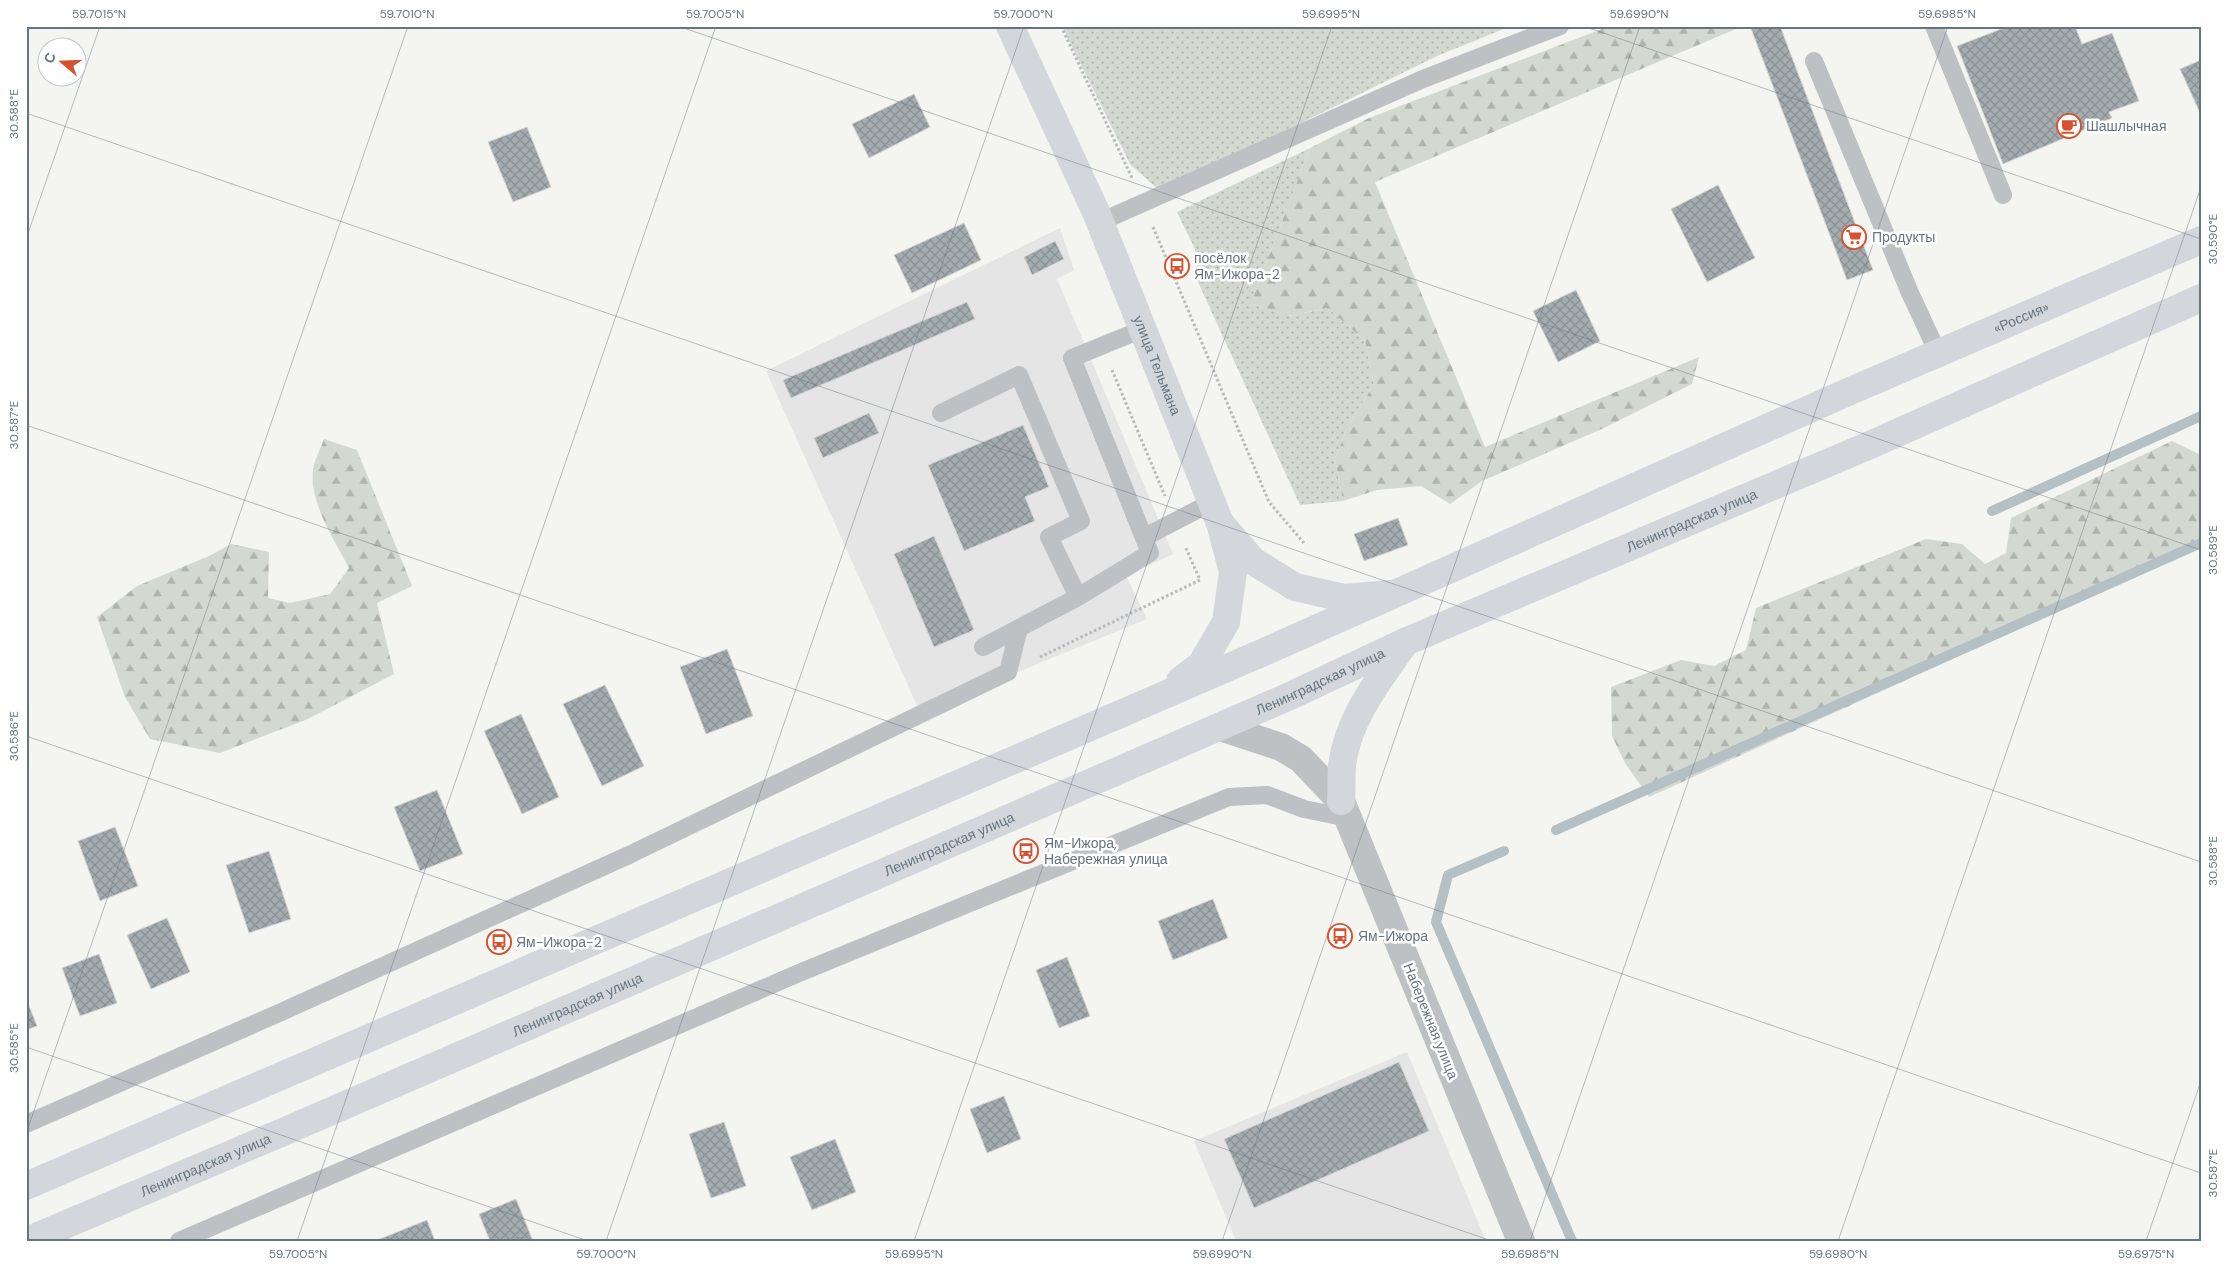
<svg xmlns="http://www.w3.org/2000/svg" width="2227" height="1267" font-family="'DM Sans',sans-serif">
  <defs>
    <pattern id="grass-dots" width="8" height="8" patternUnits="userSpaceOnUse" patternTransform="scale(1.25)"><rect width="8" height="8" fill="#d3d9d0"/><path d="M2 2h.1M6 6h.1" fill="none" stroke="#afb5ae" stroke-width="1.8" stroke-linecap="round"/></pattern>
    <pattern id="forest-firs" width="22" height="20" patternUnits="userSpaceOnUse" patternTransform="scale(1.25)"><rect width="22" height="20" fill="#d3d9d0"/><path d="M5 1l3.5 6h-7zM16 11l3.5 6h-7z" fill="#afb5ae"/></pattern>
    <pattern id="building-cross-hatch" width="8" height="8" patternUnits="userSpaceOnUse" patternTransform="scale(1.25)"><rect width="8" height="8" fill="#a4acb0"/><path d="M0 0l8 8M0 8l8-8" fill="none" stroke="#899194"/></pattern>
  </defs>
  <rect width="100%" height="100%" fill="#f4f4f0"/>
  <path fill="#e4e5e4" d="M 1060,228 L 1074,270 L 1057,279 L 1173,554 L 1126,576 L 1147,619 L 920,712 L 766,371 Z
    M 1407,1052 L 1486,1241 L 1236,1241 L 1194,1141 Z"/>
  <path fill="url(#grass-dots)" d="M 1062,26 L 1511,26 L 1437,56 L 1161,192 L 1130,164 Z
    M 1310,148 L 1251,303 L 1288,316 L 1328,308 L 1365,341 L 1374,384 L 1347,428 L 1335,459 L 1343,501 L 1300,505 L 1198,282 L 1195,249 L 1177,212 Z"/>
  <path fill="url(#forest-firs)" d="M 1610,26 L 1743,26 L 1375,182 L 1485,447 L 1699,357 L 1692,384 L 1604,428 L 1482,481 L 1450,504 L 1421,486 L 1377,490 L 1343,501 L 1335,459 L 1347,428 L 1374,384 L 1365,341 L 1328,308 L 1288,316 L 1251,303 L 1310,148 L 1369,118 Z
    M 324,439 L 357,450 L 412,586 L 377,603 L 394,674 L 308,719 L 220,753 L 150,739 L 125,697 L 97,617 L 137,586 L 209,556 L 231,544 L 269,552 L 268,598 L 290,603 L 330,594 L 349,568 C 334,539 309,503 313,469 C 315,459 321,448 324,439 Z
    M 2172,441 L 2201,455 L 2201,546 L 1649,797 L 1625,763 L 1612,736 L 1611,687 L 1681,660 L 1714,666 L 1746,650 L 1756,608 L 1926,539 L 1962,544 L 1985,564 L 2006,553 L 2011,518 Z"/>
  <g fill="none" stroke-linecap="round" stroke-linejoin="round">
    <path stroke="#b4c0c3" stroke-width="10" d="M 1992,511 L 2201,416
      M 1556,830 L 2201,543
      M 1504,851 L 1448,875 L 1436,922 L 1572,1241"/>
  </g>
  <path fill="url(#building-cross-hatch)" stroke="#d5d5d3" d="M 1750,26 L 1780,26 L 1873,270 L 1847,280 Z
    M 2009,26 L 2075,26 L 2082,44 L 2112,33 L 2139,101 L 2109,112 L 2112,118 L 2003,164 L 1957,46 Z
    M 2201,60 L 2201,115 L 2180,69 Z
    M 914,94 L 930,127 L 869,158 L 852,124 Z
    M 527,127 L 551,187 L 513,202 L 488,142 Z
    M 1718,185 L 1755,258 L 1707,282 L 1671,209 Z
    M 964,223 L 981,260 L 912,293 L 894,255 Z
    M 1055,241 L 1064,259 L 1032,275 L 1024,257 Z
    M 1576,290 L 1600,341 L 1558,362 L 1533,311 Z
    M 967,302 L 975,319 L 791,398 L 783,380 Z
    M 869,413 L 879,433 L 823,458 L 814,438 Z
    M 1023,425 L 1049,487 L 1025,497 L 1035,521 L 964,551 L 928,465 Z
    M 1398,518 L 1408,545 L 1364,561 L 1354,534 Z
    M 934,536 L 974,630 L 934,647 L 894,554 Z
    M 727,649 L 753,716 L 706,734 L 680,667 Z
    M 605,685 L 644,766 L 602,786 L 563,704 Z
    M 521,714 L 559,797 L 522,814 L 484,731 Z
    M 437,790 L 463,854 L 420,871 L 394,807 Z
    M 115,827 L 138,886 L 100,901 L 78,841 Z
    M 269,851 L 291,919 L 249,933 L 226,865 Z
    M 1213,899 L 1228,938 L 1173,960 L 1158,921 Z
    M 167,918 L 190,972 L 151,989 L 127,935 Z
    M 99,954 L 117,1003 L 80,1016 L 62,968 Z
    M 1067,957 L 1090,1016 L 1059,1028 L 1036,970 Z
    M 26,998 L 37,1026 L 26,1030 Z
    M 1399,1062 L 1429,1131 L 1254,1208 L 1224,1139 Z
    M 1004,1096 L 1021,1139 L 987,1153 L 970,1109 Z
    M 724,1122 L 746,1186 L 711,1198 L 689,1134 Z
    M 835,1139 L 856,1192 L 812,1210 L 790,1157 Z
    M 516,1199 L 533,1241 L 490,1241 L 479,1214 Z
    M 427,1220 L 435,1241 L 375,1241 Z"/>
  <g fill="none" stroke-linecap="round" stroke-linejoin="round">
    <path stroke="#b7babc" stroke-width="3" stroke-dasharray="2.5 2.5" stroke-linecap="butt" d="M 1061,26 L 1132,178
      M 1153,227 L 1269,502 L 1304,543
      M 1112,370 L 1165,496
      M 1040,657 L 1200,580 L 1185,546"/>
    <path stroke="#bdc1c4" stroke-width="18" d="M 1934,26 L 2003,195
      M 1814,61 L 1910,293 L 1938,353
      M 1100,222 L 1423,79 L 1560,26
      M 941,413 L 1019,375 L 1081,521 L 1049,537 L 1078,597
      M 1145,537 L 1212,502
      M 983,647 L 1078,597 L 1150,553 L 1072,358 L 1143,329
      M 26,1124 L 279,1013 L 629,855 L 1008,672 L 1019,628
      M 179,1241 L 799,973 L 1229,797 L 1267,795 L 1304,809 L 1348,818"/>
    <path stroke="#bdc1c4" stroke-width="28" d="M 1220,727 L 1281,747 L 1301,759 L 1341,801 L 1521,1241"/>
    <path stroke="#d3d7db" stroke-width="28" id="s1" d="M 1010,26 L 1096,212 L 1220,523 L 1253,561 L 1295,587 L 1344,598 L 1390,594"/>
    <g stroke="#d3d7db" stroke-width="28">
      <path d="M 1180,681 L 1201,665 L 1226,622 L 1233,572 L 1220,523"/>
      <path d="M 1341,801 C 1342,789 1341,777 1342,766 C 1347,720 1378,681 1404,644"/>
      <path id="s2" d="M 26,1186 L 1271,649 L 1841,395 L 2201,240"/>
      <path id="s3" d="M 27,1241 L 276,1135 L 1007,819 L 1290,696 L 1405,642 L 1870,445 L 2201,298"/>
    </g>
  </g>
  <path fill="none" stroke="#65747f" stroke-width="1" stroke-opacity="0.45" d="M 678,26 L 2201,550M 1583,26 L 2201,239M 26,113 L 2201,862M 26,239 L 100,26M 26,425 L 2201,1173M 26,736 L 1492,1241M 26,1047 L 588,1241M 26,1134 L 408,26M 297,1241 L 716,26M 606,1241 L 1024,26M 914,1241 L 1332,26M 1222,1241 L 1640,26M 1530,1241 L 1948,26M 1838,1241 L 2201,187M 2146,1241 L 2201,1081"/>
  <defs>
    <symbol id="cafe-ring" viewBox="-11 -11 22 22"><circle r="9.5" fill="#fff" stroke="#d6512f" stroke-width="1.5"/><path d="M-5.5-4.5H6V0H3Q3 3.5 0 3.5H-2.5Q-5.5 3.5-5.5 0ZM3-3.2v2h1.7v-2ZM-6 4.5H4V6H-6Z" fill="#d6512f"/></symbol>
    <symbol id="supermarket-ring" viewBox="-11 -11 22 22"><circle r="9.5" fill="#fff" stroke="#d6512f" stroke-width="1.5"/><path d="M-6-5.5h2.5l.6 2H6L4.5 2H-2.5L-4.4-4H-6ZM-1.5 3.2a1.3 1.3 0 1 0 .1 0ZM3 3.2a1.3 1.3 0 1 0 .1 0Z" fill="#d6512f"/></symbol>
    <symbol id="bus-ring" viewBox="-11 -11 22 22"><circle r="9.5" fill="#fff" stroke="#d6512f" stroke-width="1.5"/><path d="M-5-6H5V4H4V6H2V4H-2V6H-4V4H-5ZM-3.5-4V0h7V-4ZM-3.5 1.2v1.5H-2V1.2ZM2 1.2v1.5H3.5V1.2Z" fill="#d6512f"/></symbol>
  </defs>
  <g fill-rule="evenodd">
    <use href="#cafe-ring" x="2055" y="112" width="28" height="28"/>
    <use href="#supermarket-ring" x="1840" y="223" width="28" height="28"/>
    <use href="#bus-ring" x="1163" y="252" width="28" height="28"/>
    <use href="#bus-ring" x="1012" y="837" width="28" height="28"/>
    <use href="#bus-ring" x="1326" y="922" width="28" height="28"/>
    <use href="#bus-ring" x="485" y="928" width="28" height="28"/>
  </g>
  <g text-anchor="middle" stroke-width="5" stroke-linejoin="round" paint-order="stroke">
    <g font-size="14" fill="#65747f" stroke="#fff" text-anchor="start">
      <text x="2086" y="131">Шашлычная</text>
      <text x="1872" y="242">Продукты</text>
      <text x="1194" y="263">посёлок<tspan x="1194" dy="16">Ям-Ижора-2</tspan></text>
      <text x="1044" y="848">Ям-Ижора,<tspan x="1044" dy="16">Набережная улица</tspan></text>
      <text x="1358" y="941">Ям-Ижора</text>
      <text x="516" y="947">Ям-Ижора-2</text>
    </g>
    <g font-size="14" fill="#65747f" stroke="#fff">
      <text dy="5" stroke="none"><textPath href="#s2" startOffset="2176">«Россия»</textPath></text>
      <text dy="5" stroke="none"><textPath href="#s1" startOffset="370">улица Тельмана</textPath></text>
      <text dy="5" stroke="none"><textPath href="#s3" startOffset="1814">Ленинградская улица</textPath></text>
      <text dy="5" stroke="none"><textPath href="#s3" startOffset="1409">Ленинградская улица</textPath></text>
      <text dy="5" stroke="none"><textPath href="#s3" startOffset="1004">Ленинградская улица</textPath></text>
      <text dy="5" stroke="none"><textPath href="#s3" startOffset="599">Ленинградская улица</textPath></text>
      <text transform="translate(1431 1021) rotate(68)" y="5">Набережная улица</text>
      <text dy="5" stroke="none"><textPath href="#s3" startOffset="194">Ленинградская улица</textPath></text>
    </g>
  </g>
  <rect width="2227" height="1267" fill="none" stroke="#ffffff" stroke-width="55"/>
  <g transform="translate(62 62) rotate(289)"><circle r="24" fill="#ffffff" stroke="#c1c7cc"/>
  <path d="M0-4L9 19L0 12L-9 19Z" fill="#d6512f"/>
  <text y="-8" font-size="14" font-weight="bold" text-anchor="middle" fill="#65747f">С</text>
  </g>
  <rect x="28" y="28" width="2172" height="1212" fill="none" stroke="#65747f" stroke-width="2"/>
  <g font-size="12" text-anchor="middle" fill="#65747f">
    <text x="99" y="18">59.7015°N</text>
    <text x="407" y="18">59.7010°N</text>
    <text x="715" y="18">59.7005°N</text>
    <text x="1023" y="18">59.7000°N</text>
    <text x="1331" y="18">59.6995°N</text>
    <text x="1639" y="18">59.6990°N</text>
    <text x="1947" y="18">59.6985°N</text>
    <text transform="translate(14 114) rotate(-90)" y="4">30.588°E</text>
    <text transform="translate(2213 239) rotate(-90)" y="4">30.590°E</text>
    <text transform="translate(14 425) rotate(-90)" y="4">30.587°E</text>
    <text transform="translate(2213 550) rotate(-90)" y="4">30.589°E</text>
    <text transform="translate(14 736) rotate(-90)" y="4">30.586°E</text>
    <text transform="translate(2213 861) rotate(-90)" y="4">30.588°E</text>
    <text transform="translate(14 1048) rotate(-90)" y="4">30.585°E</text>
    <text transform="translate(2213 1173) rotate(-90)" y="4">30.587°E</text>
    <text x="298" y="1258">59.7005°N</text>
    <text x="606" y="1258">59.7000°N</text>
    <text x="914" y="1258">59.6995°N</text>
    <text x="1222" y="1258">59.6990°N</text>
    <text x="1530" y="1258">59.6985°N</text>
    <text x="1838" y="1258">59.6980°N</text>
    <text x="2146" y="1258">59.6975°N</text>
  </g>
</svg>
